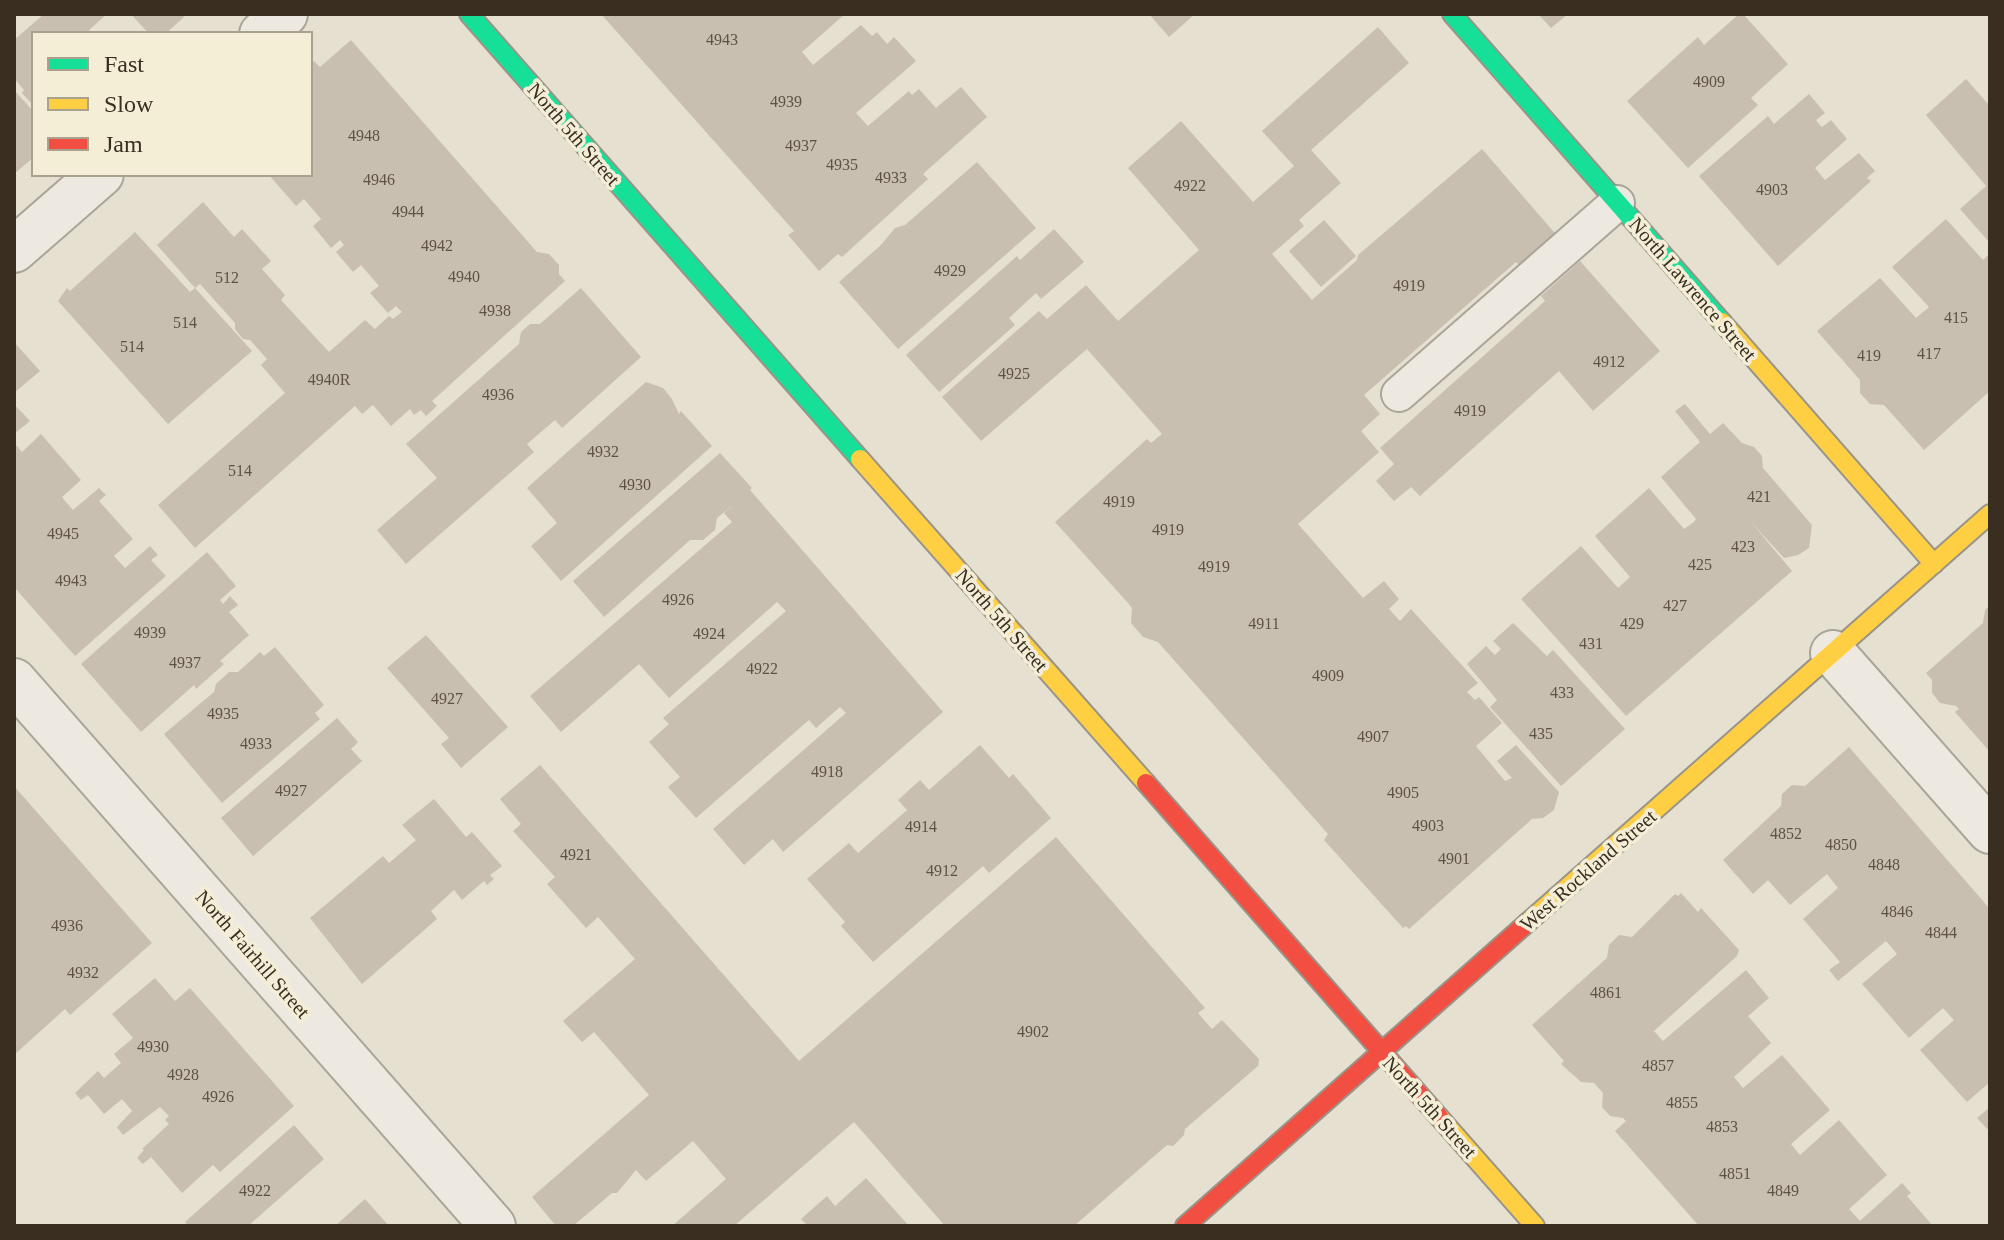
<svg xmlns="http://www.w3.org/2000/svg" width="2004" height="1240" font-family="Georgia,serif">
  <rect width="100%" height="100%" fill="#e5e0cf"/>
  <path fill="#c8bfb0" d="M 44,14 L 107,14 L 89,30 L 92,34 L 34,34 L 34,106 L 22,93 L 24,90 L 14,78 L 14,40 Z
    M 131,14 L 181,14 L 184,17 L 165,34 L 161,31 L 149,34 Z
    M 601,14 L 845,14 L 802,52 L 813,65 L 861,25 L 872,36 L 877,32 L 887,44 L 894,37 L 916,61 L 856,113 L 868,126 L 909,91 L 912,95 L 919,89 L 936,108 L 961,87 L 987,117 L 923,174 L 928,179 L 842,257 L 838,254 L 819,271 L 788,235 L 794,231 Z
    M 1149,14 L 1195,14 L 1169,37 Z
    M 1538,14 L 1568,14 L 1551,28 Z
    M 1739,14 L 1743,14 L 1788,64 L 1751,98 L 1758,105 L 1688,168 L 1627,101 L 1698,37 L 1704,45 Z
    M 1378,27 L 1409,63 L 1311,150 L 1341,183 L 1299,220 L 1304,226 L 1272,254 L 1312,300 L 1357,260 L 1358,255 L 1482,149 L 1560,239 L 1524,270 L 1516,262 L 1364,395 L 1380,414 L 1361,431 L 1379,452 L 1298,524 L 1363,598 L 1384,581 L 1399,599 L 1389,609 L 1400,621 L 1411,609 L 1478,683 L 1467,692 L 1475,700 L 1479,697 L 1502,723 L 1476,746 L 1505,781 L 1512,778 L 1497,761 L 1516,745 L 1559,792 L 1554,810 L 1543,818 L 1532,819 L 1409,929 L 1406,926 L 1403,928 L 1324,840 L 1328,834 L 1158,642 L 1143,637 L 1131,623 L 1132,608 L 1128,603 L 1055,522 L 1147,439 L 1151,443 L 1162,434 L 1087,349 L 981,441 L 942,397 L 1039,311 L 1047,319 L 1086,285 L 1118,321 L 1199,250 L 1128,168 L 1181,121 L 1253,202 L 1294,166 L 1262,131 Z
    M 351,40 L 537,252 L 549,254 L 559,265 L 559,274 L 565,281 L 432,401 L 437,406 L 426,416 L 421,410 L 414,415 L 410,409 L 391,426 L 373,405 L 362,414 L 355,406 L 195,548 L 158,505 L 285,393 L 261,365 L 267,359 L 250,340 L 243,339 L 235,329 L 235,323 L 200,284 L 195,288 L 157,245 L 203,202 L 234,237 L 242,229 L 271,261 L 262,269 L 285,295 L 281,300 L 329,352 L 365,320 L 375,329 L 389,316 L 393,319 L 402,312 L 396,306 L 388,313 L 370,293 L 379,286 L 361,265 L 353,272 L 336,252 L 344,245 L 340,240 L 331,248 L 313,226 L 321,219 L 304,199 L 296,206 L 268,174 L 310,174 L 310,64 L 314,61 L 320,67 Z
    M 1966,79 L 1990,106 L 1990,243 L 1960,209 L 1986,186 L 1926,115 Z
    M 14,90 L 34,112 L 34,157 L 14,174 Z
    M 1809,94 L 1825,113 L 1816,120 L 1819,124 L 1822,127 L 1831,120 L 1847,139 L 1815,168 L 1825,180 L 1859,153 L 1875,171 L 1867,178 L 1871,181 L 1778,266 L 1699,176 L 1768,116 L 1774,124 Z
    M 977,162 L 1036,228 L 898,349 L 839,282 L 881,245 L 895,228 L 905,225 Z
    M 1946,219 L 1983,260 L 1990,253 L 1990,391 L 1924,450 L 1884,405 L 1870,404 L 1860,393 L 1860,380 L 1817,331 L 1880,278 L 1916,318 L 1929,307 L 1892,267 Z
    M 1324,220 L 1356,256 L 1321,287 L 1289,251 Z
    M 1054,229 L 1084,262 L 1041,299 L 1036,293 L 1009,318 L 1015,325 L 939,392 L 906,355 L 1017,256 L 1020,260 Z
    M 135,232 L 190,292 L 195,288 L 252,351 L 168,424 L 58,301 L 67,288 L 70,291 Z
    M 1580,261 L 1660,351 L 1593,411 L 1559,371 L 1420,496 L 1411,487 L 1394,501 L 1376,481 L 1394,464 L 1380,448 L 1545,301 L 1541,296 Z
    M 581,288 L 641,357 L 562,428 L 555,420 L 527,444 L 534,452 L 406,564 L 377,530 L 437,478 L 406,444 L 519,344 L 521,332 L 530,324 L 540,324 Z
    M 14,342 L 40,371 L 14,393 Z
    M 646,382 L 663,388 L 672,399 L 679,414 L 681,411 L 712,446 L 561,581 L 531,546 L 557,523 L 527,488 Z
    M 14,404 L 30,421 L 14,434 Z
    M 1685,404 L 1710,434 L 1723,423 L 1742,443 L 1754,447 L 1762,456 L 1763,468 L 1812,525 L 1809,548 L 1798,555 L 1784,558 L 1751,522 L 1792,571 L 1626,716 L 1521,599 L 1581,546 L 1618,588 L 1630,577 L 1595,536 L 1649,488 L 1684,529 L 1694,522 L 1696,519 L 1661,477 L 1700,442 L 1675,411 Z
    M 41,434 L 81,480 L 62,497 L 66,502 L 73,510 L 99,488 L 106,495 L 99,501 L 133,539 L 114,556 L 125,568 L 150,546 L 158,555 L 151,560 L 166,576 L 75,656 L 14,587 L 14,443 L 22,452 Z
    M 720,453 L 752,488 L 750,490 L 943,712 L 783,852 L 773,839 L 744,865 L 713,829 L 846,713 L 840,707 L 816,728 L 809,720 L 696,818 L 668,787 L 680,777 L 649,742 L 669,724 L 663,718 L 786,611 L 777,602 L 669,698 L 639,664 L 561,732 L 530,696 L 732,522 L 724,513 L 734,504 L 717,518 L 715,530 L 703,540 L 690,540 L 604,617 L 573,581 Z
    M 207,552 L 236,586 L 220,600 L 223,604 L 230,596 L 238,605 L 229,612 L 249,635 L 220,661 L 224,664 L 196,689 L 194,685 L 141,732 L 81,664 Z
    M 1990,605 L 1990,752 L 1955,712 L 1959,709 L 1956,706 L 1940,703 L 1932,693 L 1932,680 L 1926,673 L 1983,623 L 1985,610 Z
    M 1513,623 L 1547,656 L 1553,650 L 1625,729 L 1561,786 L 1490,707 L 1497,700 L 1467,664 L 1486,646 L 1495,655 L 1501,649 L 1493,641 Z
    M 426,635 L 508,727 L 461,768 L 441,744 L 449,738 L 387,668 Z
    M 275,647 L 324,705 L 315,713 L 320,719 L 222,803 L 164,734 L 214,692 L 216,684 L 229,672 L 238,672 L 260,652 L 264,656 Z
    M 337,718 L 358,742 L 351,749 L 362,761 L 253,856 L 221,818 Z
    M 980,745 L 1009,778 L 1013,774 L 1051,818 L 989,873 L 983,866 L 873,962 L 841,926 L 845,922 L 807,879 L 849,843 L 858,853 L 907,810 L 898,800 L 920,780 L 929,790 Z
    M 1849,747 L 1990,909 L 1990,1082 L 1967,1102 L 1920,1050 L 1954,1020 L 1943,1008 L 1909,1038 L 1862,984 L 1897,954 L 1886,941 L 1838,981 L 1829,970 L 1840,962 L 1803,919 L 1838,888 L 1827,874 L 1790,905 L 1768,880 L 1753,894 L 1723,860 L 1781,806 L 1782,794 L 1792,785 L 1805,786 Z
    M 540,765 L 799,1061 L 1056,837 L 1205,1008 L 1198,1013 L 1212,1029 L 1222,1020 L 1259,1059 L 1258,1066 L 1185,1129 L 1184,1135 L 1173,1146 L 1167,1145 L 1074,1226 L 945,1226 L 854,1122 L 734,1226 L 672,1226 L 726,1179 L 693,1141 L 646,1181 L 636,1170 L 617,1193 L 612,1193 L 573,1226 L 556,1226 L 532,1197 L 649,1095 L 594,1032 L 582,1042 L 563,1021 L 635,959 L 598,917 L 586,928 L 547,884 L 555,877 L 513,831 L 521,824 L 500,799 Z
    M 14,786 L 152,943 L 70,1015 L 65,1009 L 14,1055 Z
    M 434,799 L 466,837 L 472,832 L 502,866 L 490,875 L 494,879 L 487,885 L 484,881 L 462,900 L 454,890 L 431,911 L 437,919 L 362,984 L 310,918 L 383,856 L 389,863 L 416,840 L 402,825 Z
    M 1681,893 L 1698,912 L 1701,908 L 1739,950 L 1737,956 L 1654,1031 L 1663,1041 L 1746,970 L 1769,998 L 1748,1016 L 1771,1043 L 1734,1077 L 1743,1088 L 1782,1055 L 1830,1110 L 1791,1144 L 1800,1155 L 1839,1120 L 1887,1175 L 1849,1209 L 1860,1221 L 1902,1183 L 1911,1193 L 1907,1196 L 1933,1226 L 1699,1226 L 1615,1131 L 1626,1121 L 1623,1118 L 1610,1116 L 1602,1107 L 1603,1093 L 1594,1083 L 1581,1082 L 1561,1064 L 1564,1061 L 1532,1025 L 1607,958 L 1609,945 L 1619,935 L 1632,937 L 1675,894 L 1678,896 Z
    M 155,978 L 175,1001 L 190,988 L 294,1106 L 220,1172 L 213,1165 L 182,1193 L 151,1157 L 143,1164 L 137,1158 L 144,1150 L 142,1149 L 169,1124 L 165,1120 L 169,1116 L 160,1107 L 123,1135 L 117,1127 L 132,1111 L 122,1099 L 104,1114 L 88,1095 L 81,1100 L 75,1093 L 98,1071 L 104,1078 L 121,1063 L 114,1054 L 133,1038 L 112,1014 Z
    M 1990,1107 L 1990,1132 L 1977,1118 Z
    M 294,1125 L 324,1159 L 248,1226 L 188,1226 L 185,1222 Z
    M 866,1178 L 909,1226 L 808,1226 L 801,1219 L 827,1196 L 835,1206 Z
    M 365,1199 L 389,1226 L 335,1226 Z"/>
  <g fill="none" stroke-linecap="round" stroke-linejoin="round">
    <defs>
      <path id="lane" d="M 1399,394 L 1617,203"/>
      <path id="street" d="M 262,34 L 285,14
        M 14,250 L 101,174
        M 1833,653 L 1990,831
        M 14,681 L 493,1226"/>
      <path id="fast" d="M 469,14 L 860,459
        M 1452,14 L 1722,322"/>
      <path id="slow" d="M 1722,322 L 1934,564
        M 860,459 L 1146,783
        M 1527,923 L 1990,514
        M 1439,1117 L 1535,1226"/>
      <path id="jam" d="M 1146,783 L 1439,1117
        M 1185,1226 L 1527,923"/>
    </defs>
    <use href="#lane" stroke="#aaa598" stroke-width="38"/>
    <use href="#street" stroke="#aaa598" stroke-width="48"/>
    <use href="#fast" stroke="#9a9488" stroke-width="22"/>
    <use href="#slow" stroke="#9a9488" stroke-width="22"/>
    <use href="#jam" stroke="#9a9488" stroke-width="22"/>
    <use href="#lane" stroke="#ede9e0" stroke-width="34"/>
    <use href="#street" stroke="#ede9e0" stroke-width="44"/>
    <use href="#fast" stroke="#16e098" stroke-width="18"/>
    <use href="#slow" stroke="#ffcf43" stroke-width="18"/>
    <use href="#jam" stroke="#f24e42" stroke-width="18"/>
  </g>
  <g text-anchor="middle" stroke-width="7" stroke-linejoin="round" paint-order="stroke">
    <g font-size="16" fill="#5d5244">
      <text x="722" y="45">4943</text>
      <text x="1709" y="87">4909</text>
      <text x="786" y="107">4939</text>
      <text x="364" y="141">4948</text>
      <text x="801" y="151">4937</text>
      <text x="842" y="170">4935</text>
      <text x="891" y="183">4933</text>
      <text x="379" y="185">4946</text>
      <text x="1190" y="191">4922</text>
      <text x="1772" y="195">4903</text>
      <text x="408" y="217">4944</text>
      <text x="437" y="251">4942</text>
      <text x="950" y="276">4929</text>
      <text x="464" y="282">4940</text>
      <text x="227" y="283">512</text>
      <text x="1409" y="291">4919</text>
      <text x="495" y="316">4938</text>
      <text x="1956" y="323">415</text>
      <text x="185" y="328">514</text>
      <text x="132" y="352">514</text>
      <text x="1929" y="359">417</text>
      <text x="1869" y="361">419</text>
      <text x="1609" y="367">4912</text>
      <text x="1014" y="379">4925</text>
      <text x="329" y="385">4940R</text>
      <text x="498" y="400">4936</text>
      <text x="1470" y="416">4919</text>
      <text x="603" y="457">4932</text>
      <text x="240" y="476">514</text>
      <text x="635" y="490">4930</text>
      <text x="1759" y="502">421</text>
      <text x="1119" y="507">4919</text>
      <text x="1168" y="535">4919</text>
      <text x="63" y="539">4945</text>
      <text x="1743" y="552">423</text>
      <text x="1700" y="570">425</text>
      <text x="1214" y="572">4919</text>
      <text x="71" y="586">4943</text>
      <text x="678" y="605">4926</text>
      <text x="1675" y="611">427</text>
      <text x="1264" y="629">4911</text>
      <text x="1632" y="629">429</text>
      <text x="150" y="638">4939</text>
      <text x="709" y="639">4924</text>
      <text x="1591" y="649">431</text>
      <text x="185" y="668">4937</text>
      <text x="762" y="674">4922</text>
      <text x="1328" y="681">4909</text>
      <text x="1562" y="698">433</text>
      <text x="447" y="704">4927</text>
      <text x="223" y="719">4935</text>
      <text x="1541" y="739">435</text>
      <text x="1373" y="742">4907</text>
      <text x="256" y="749">4933</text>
      <text x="827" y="777">4918</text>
      <text x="291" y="796">4927</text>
      <text x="1403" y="798">4905</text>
      <text x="1428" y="831">4903</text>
      <text x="921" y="832">4914</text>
      <text x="1786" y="839">4852</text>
      <text x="1841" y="850">4850</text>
      <text x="576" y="860">4921</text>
      <text x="1454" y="864">4901</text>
      <text x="1884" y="870">4848</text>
      <text x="942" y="876">4912</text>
      <text x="1897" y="917">4846</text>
      <text x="67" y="931">4936</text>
      <text x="1941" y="938">4844</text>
      <text x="83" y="978">4932</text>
      <text x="1606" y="998">4861</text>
      <text x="1033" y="1037">4902</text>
      <text x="153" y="1052">4930</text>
      <text x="1658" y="1071">4857</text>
      <text x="183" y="1080">4928</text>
      <text x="218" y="1102">4926</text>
      <text x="1682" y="1108">4855</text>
      <text x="1722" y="1132">4853</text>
      <text x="1735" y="1179">4851</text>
      <text x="255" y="1196">4922</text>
      <text x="1783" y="1196">4849</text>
    </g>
    <g font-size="20" fill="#392e20" stroke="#f4eed7">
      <text transform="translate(574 134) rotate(49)" y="7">North 5th Street</text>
      <text transform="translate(1693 289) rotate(49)" y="7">North Lawrence Street</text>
      <text transform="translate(1002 620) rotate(49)" y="7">North 5th Street</text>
      <text transform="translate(1588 870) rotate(-41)" y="7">West Rockland Street</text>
      <text transform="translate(253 954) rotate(49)" y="7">North Fairhill Street</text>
      <text transform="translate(1430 1107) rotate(48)" y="7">North 5th Street</text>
    </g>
  </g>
  <rect width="2004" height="1240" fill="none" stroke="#392e20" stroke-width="32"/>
  <rect x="32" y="32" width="280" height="144" fill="#f4eed7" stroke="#a9a18e" stroke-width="2"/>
  <rect x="48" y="58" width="40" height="12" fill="#16e098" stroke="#a9a18e" stroke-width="2"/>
  <text x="104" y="72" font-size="24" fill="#392e20">Fast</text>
  <rect x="48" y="98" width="40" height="12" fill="#ffcf43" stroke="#a9a18e" stroke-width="2"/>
  <text x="104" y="112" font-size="24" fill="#392e20">Slow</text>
  <rect x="48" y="138" width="40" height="12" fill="#f24e42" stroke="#a9a18e" stroke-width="2"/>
  <text x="104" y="152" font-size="24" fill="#392e20">Jam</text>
</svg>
